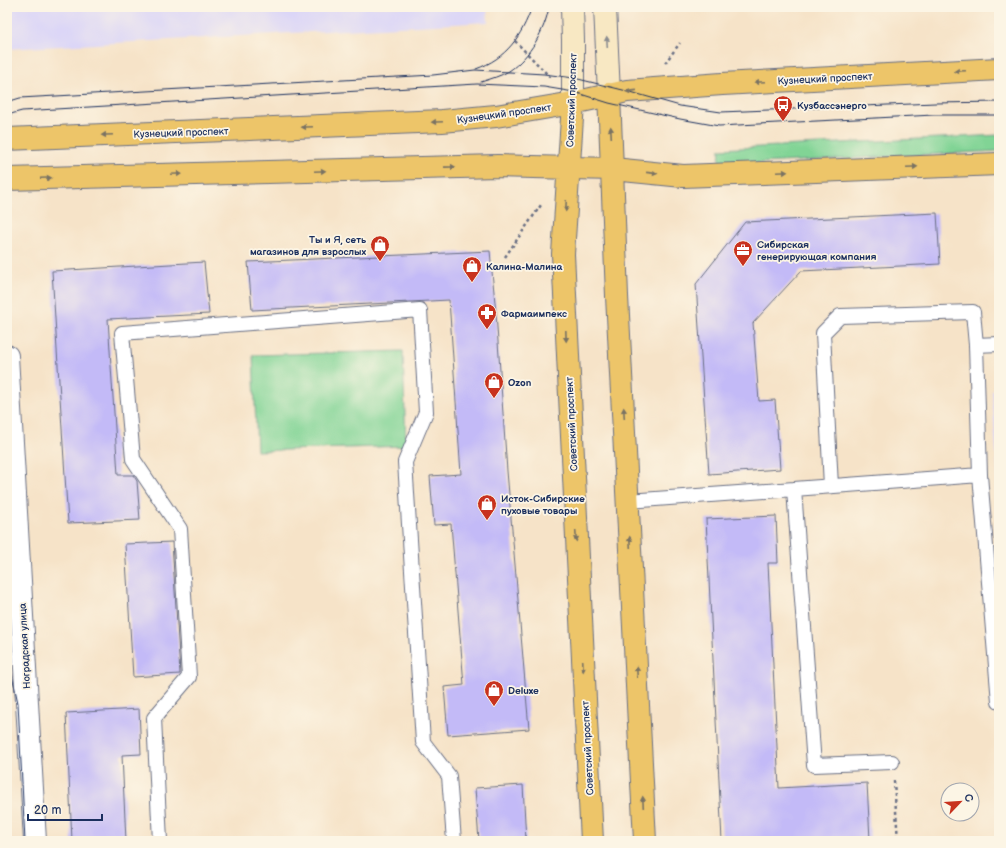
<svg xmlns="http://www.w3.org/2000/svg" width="1006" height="848" font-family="'Balsamiq Sans',sans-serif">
  <rect width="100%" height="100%" fill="#fcf5e5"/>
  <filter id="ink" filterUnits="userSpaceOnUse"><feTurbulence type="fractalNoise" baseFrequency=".025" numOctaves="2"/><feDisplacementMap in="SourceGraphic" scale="8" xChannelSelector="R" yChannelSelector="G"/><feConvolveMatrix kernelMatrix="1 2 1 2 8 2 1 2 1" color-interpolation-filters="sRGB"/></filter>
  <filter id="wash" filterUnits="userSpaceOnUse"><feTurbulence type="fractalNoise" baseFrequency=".012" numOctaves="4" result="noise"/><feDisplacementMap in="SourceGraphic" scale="16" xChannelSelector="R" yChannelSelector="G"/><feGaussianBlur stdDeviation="0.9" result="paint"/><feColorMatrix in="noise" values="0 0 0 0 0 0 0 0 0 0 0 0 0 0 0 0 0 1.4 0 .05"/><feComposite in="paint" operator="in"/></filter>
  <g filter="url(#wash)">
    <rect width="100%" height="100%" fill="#f6e3c8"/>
    <path fill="#dbd6f7" d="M 7,7 L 487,7 L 488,22 L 7,49 Z
      M 999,390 L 999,495 L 992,391 Z"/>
    <path fill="#81d495" stroke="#4e827a" d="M 999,135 L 999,151 L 719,165 L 720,149 Z
      M 403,351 L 406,446 L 257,451 L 253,355 Z"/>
    <g id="blocks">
      <path fill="#c3baf7" d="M 937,213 L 940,264 L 801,271 L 753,323 L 759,401 L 775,400 L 780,469 L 709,474 L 696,284 L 745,222 Z
        M 490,251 L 496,313 L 507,471 L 529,729 L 448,735 L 444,687 L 464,685 L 451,524 L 434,525 L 430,476 L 461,474 L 449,300 L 252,310 L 248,262 Z
        M 204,262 L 209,314 L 108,319 L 118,475 L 133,475 L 137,481 L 140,520 L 68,523 L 52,271 Z
        M 776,516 L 778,563 L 768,563 L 779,788 L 867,783 L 870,840 L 722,841 L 706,519 Z
        M 172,542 L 180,674 L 133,677 L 125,544 Z
        M 139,709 L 141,754 L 122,755 L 126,841 L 72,841 L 66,713 Z
        M 523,785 L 526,841 L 479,841 L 475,788 Z"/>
    </g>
  </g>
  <g filter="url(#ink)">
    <use href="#blocks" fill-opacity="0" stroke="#686e83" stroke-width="1"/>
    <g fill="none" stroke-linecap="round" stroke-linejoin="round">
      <defs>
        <path id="lane" d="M 976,345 L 999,344
          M 980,475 L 999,702
          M 794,489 L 980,475 L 976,345 L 973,312 L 840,316 L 823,333 L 831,486
          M 628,501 L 794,489 L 814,765 L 892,762
          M 160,841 L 154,718 L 189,677 L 180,529 L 133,459 L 122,333 L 420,310 L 426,412 L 405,462 L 423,742 L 449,776 L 454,841"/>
        <path id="street" d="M 7,356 L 35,841"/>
        <path id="secondary" d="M 572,7 L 573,40 L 573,103
          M 605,7 L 609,94"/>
        <path id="primary" d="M 609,94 L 617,296 L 645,841
          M 573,103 L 563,254 L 592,841
          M 7,139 L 442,121 L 496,116 L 573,103 L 627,91 L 722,84 L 999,69
          M 7,179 L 498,166 L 613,169 L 683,176 L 999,164"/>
      </defs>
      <use href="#lane" stroke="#686e83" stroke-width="16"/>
      <use href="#street" stroke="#686e83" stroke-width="24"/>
      <use href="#secondary" stroke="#686e83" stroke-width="24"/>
      <use href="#primary" stroke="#686e83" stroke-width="24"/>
      <path stroke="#686e83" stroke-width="2.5" stroke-dasharray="3 3" stroke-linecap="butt" d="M 515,41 L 550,77
        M 665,63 L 680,43
        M 505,257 L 541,205
        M 894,781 L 898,841"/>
      <use href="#lane" stroke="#fff" stroke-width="14"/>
      <use href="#street" stroke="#fff" stroke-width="22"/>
      <use href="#secondary" stroke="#f8e8c3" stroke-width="22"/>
      <use href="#primary" stroke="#edc569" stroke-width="22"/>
      <path stroke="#1b2f5e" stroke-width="1" d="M 476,69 C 507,58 521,37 532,7
        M 481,82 C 490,79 501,76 509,71 C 530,57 545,30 549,7
        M 7,102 L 20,98 L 433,75 L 475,70 L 544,74 L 574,78 L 627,91 L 680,106 L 721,112 L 935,103 L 999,102
        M 7,115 L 22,111 L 477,84 L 544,87 L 574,92 L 609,103 L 680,119 L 719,126 L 934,115 L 999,115
        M 7,652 L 18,703 L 25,841
        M 7,786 L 9,841"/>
    </g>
    <defs><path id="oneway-solid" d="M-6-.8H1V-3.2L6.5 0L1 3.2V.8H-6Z"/></defs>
    <use fill="#8a8c90" href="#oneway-solid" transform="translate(607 42) rotate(-93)"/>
    <g fill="#797263">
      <use href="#oneway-solid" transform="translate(960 71) rotate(177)"/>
      <use href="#oneway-solid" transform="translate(760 82) rotate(177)"/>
      <use href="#oneway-solid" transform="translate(631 91) rotate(174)"/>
      <use href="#oneway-solid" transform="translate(437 122) rotate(177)"/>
      <use href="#oneway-solid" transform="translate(307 127) rotate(178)"/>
      <use href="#oneway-solid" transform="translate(611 132) rotate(-93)"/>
      <use href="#oneway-solid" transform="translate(107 135) rotate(178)"/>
      <use href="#oneway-solid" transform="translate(450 167) rotate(-1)"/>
      <use href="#oneway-solid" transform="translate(912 167) rotate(-2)"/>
      <use href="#oneway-solid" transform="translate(320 171) rotate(-2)"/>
      <use href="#oneway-solid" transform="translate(782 172) rotate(-2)"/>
      <use href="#oneway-solid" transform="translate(652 173) rotate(6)"/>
      <use href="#oneway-solid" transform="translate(176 174) rotate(-2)"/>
      <use href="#oneway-solid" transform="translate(46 178) rotate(-2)"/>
      <use href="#oneway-solid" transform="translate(566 206) rotate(93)"/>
      <use href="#oneway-solid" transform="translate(566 336) rotate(88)"/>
      <use href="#oneway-solid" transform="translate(624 413) rotate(-93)"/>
      <use href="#oneway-solid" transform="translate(576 536) rotate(87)"/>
      <use href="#oneway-solid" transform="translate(630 542) rotate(-93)"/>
      <use href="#oneway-solid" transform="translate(583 666) rotate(87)"/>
      <use href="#oneway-solid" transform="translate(637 672) rotate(-93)"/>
      <use href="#oneway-solid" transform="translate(643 802) rotate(-93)"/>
    </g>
  </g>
  <defs>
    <symbol id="bus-pin" viewBox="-11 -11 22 30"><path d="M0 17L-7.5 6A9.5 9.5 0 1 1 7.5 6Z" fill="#c8321e" stroke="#fcf5e5"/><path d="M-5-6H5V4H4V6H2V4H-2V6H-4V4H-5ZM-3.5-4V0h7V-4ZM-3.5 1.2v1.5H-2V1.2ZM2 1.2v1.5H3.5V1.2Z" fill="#fff"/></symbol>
    <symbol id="shop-pin" viewBox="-11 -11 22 30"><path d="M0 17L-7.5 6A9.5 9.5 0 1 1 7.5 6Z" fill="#c8321e" stroke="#fcf5e5"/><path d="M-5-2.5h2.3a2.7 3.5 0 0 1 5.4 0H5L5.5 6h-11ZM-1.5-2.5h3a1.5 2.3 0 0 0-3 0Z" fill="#fff"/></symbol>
    <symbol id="office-pin" viewBox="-11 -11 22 30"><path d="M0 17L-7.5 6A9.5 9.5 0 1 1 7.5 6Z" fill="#c8321e" stroke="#fcf5e5"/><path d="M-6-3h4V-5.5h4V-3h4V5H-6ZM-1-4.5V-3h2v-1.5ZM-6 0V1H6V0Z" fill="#fff"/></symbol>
    <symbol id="pharmacy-pin" viewBox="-11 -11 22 30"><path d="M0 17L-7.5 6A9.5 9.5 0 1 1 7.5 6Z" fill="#c8321e" stroke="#fcf5e5"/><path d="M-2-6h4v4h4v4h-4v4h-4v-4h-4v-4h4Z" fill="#fff"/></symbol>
  </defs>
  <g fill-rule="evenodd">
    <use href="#bus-pin" x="772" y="94" width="22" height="30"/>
    <use href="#shop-pin" x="369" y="234" width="22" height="30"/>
    <use href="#office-pin" x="732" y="239" width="22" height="30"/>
    <use href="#shop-pin" x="461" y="255" width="22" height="30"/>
    <use href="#pharmacy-pin" x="476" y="302" width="22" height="30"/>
    <use href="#shop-pin" x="483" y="371" width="22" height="30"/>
    <use href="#shop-pin" x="476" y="493" width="22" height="30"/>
    <use href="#shop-pin" x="483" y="679" width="22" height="30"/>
  </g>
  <g text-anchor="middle" stroke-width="3.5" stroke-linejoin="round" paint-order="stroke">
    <g font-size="10" fill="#1b2f5e" stroke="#fcf5e5">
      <text transform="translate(825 78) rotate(-3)" y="4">Кузнецкий проспект</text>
      <text transform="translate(571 100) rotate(-88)" y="4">Советский проспект</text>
      <text transform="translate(504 113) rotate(-8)" y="4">Кузнецкий проспект</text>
      <text transform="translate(181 132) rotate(-2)" y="4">Кузнецкий проспект</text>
      <text transform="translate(571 424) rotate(-93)" y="4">Советский проспект</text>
      <text transform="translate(24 646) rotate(-93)" y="4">Ноградская улица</text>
      <text transform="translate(587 748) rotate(-93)" y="4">Советский проспект</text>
    </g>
    <g font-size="10" font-weight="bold" fill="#1b2f5e" stroke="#fcf5e5" text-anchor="start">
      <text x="797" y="109">Кузбассэнерго</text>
      <text x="366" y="243" text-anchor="end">Ты и Я, сеть<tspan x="366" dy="12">магазинов для взрослых</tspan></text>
      <text x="757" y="248">Сибирская<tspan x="757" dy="12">генерирующая компания</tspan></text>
      <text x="486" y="270">Калина-Малина</text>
      <text x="501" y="317">Фармаимпекс</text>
      <text x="508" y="386">Ozon</text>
      <text x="501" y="502">Исток-Сибирские<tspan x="501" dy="12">пуховые товары</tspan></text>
      <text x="508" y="694">Deluxe</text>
    </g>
  </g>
  <rect width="1006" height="848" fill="none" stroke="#fcf5e5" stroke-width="24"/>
  <g transform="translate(960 802) rotate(65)"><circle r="19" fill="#fcf5e5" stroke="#a2a6af"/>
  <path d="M0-3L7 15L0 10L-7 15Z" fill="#c8321e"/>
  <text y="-6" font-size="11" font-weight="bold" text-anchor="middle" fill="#1b2f5e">С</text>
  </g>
  <path d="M28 814v6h74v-6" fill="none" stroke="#1b2f5e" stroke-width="2"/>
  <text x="34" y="814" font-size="12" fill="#1b2f5e" stroke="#fcf5e5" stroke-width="3" paint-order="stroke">20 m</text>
</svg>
